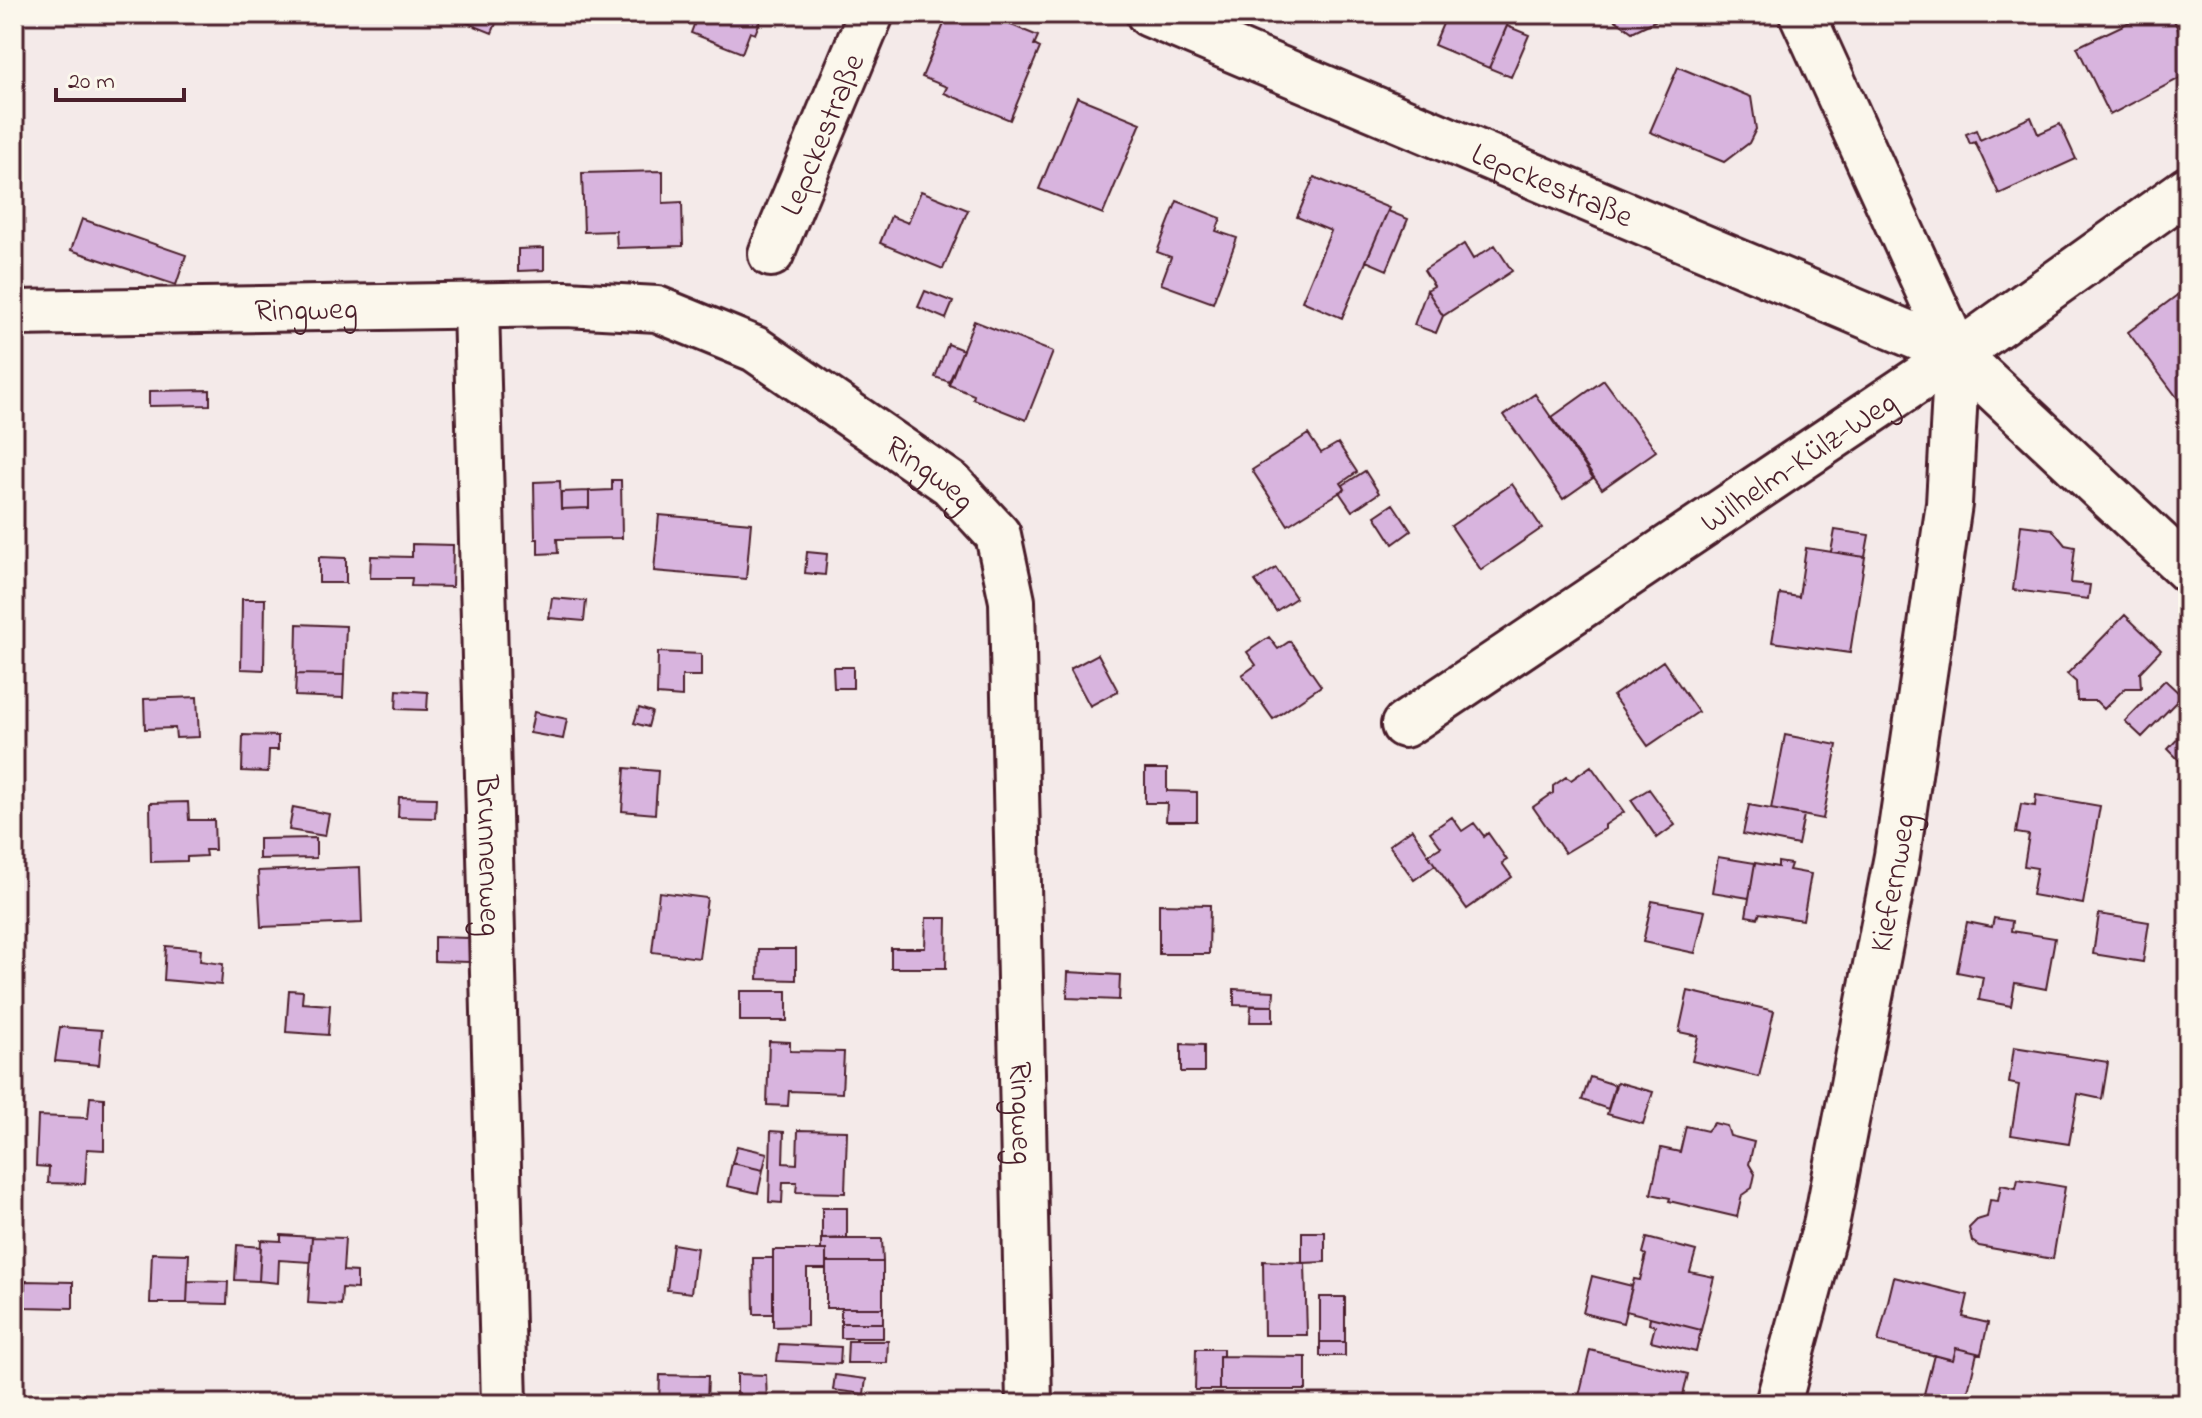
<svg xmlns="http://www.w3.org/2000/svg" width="2202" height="1418" font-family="'Indie Flower',sans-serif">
  <rect width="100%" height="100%" fill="#f4eae9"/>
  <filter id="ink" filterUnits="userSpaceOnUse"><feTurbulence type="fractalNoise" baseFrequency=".0125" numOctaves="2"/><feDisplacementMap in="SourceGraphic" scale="16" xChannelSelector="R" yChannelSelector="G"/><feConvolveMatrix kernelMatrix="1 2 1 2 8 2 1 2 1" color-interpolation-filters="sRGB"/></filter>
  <g filter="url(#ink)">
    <path fill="#d8b4de" stroke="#4a1f2b" stroke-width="2" d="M 445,14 L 500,14 L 492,33 Z
      M 698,14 L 763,14 L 755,34 L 750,32 L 742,53 L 691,33 Z
      M 948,14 L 984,14 L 1038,36 L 1034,45 L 1040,48 L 1010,120 L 944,93 L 947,87 L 922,77 Z
      M 1447,14 L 1512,14 L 1489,68 L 1434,45 Z
      M 1607,14 L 1669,14 L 1632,32 Z
      M 2134,14 L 2171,14 L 2188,50 L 2188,74 L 2110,115 L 2077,47 L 2136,19 Z
      M 1507,26 L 1529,35 L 1511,77 L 1489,68 Z
      M 1678,67 L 1751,97 L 1756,129 L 1749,143 L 1724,162 L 1650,132 Z
      M 1077,97 L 1141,123 L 1103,214 L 1039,189 Z
      M 2031,117 L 2038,134 L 2060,124 L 2076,159 L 1999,194 L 1975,142 L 1970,144 L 1966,134 L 1976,130 L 1980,140 Z
      M 663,171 L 663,203 L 682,202 L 683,246 L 617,248 L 616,231 L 584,232 L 582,173 Z
      M 1314,177 L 1389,208 L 1342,318 L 1302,301 L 1331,231 L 1297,217 Z
      M 921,191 L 968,210 L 943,269 L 880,243 L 891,216 L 908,223 Z
      M 1177,201 L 1221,218 L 1216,231 L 1237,238 L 1213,303 L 1161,284 L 1171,257 L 1157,252 Z
      M 1388,211 L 1408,219 L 1387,270 L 1366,261 Z
      M 82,219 L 186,255 L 176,285 L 71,250 Z
      M 1464,244 L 1473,259 L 1495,245 L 1512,271 L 1443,316 L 1427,290 L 1434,286 L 1424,270 Z
      M 544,248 L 544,270 L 518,271 L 518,249 Z
      M 2188,287 L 2188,412 L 2128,332 Z
      M 1427,290 L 1443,316 L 1436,333 L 1414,325 Z
      M 925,291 L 953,302 L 946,319 L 918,307 Z
      M 974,321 L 1053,352 L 1026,420 L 973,399 L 974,395 L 949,385 Z
      M 948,344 L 963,350 L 949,382 L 935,377 Z
      M 1604,380 L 1656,451 L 1602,489 L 1552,417 Z
      M 210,390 L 210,405 L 149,406 L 149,391 Z
      M 1535,394 L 1593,478 L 1563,499 L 1504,415 Z
      M 1308,434 L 1321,453 L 1338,443 L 1357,472 L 1341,483 L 1345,489 L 1288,525 L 1252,470 Z
      M 1365,471 L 1379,493 L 1352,511 L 1339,492 L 1345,489 L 1343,485 Z
      M 612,480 L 621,480 L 622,538 L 557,539 L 558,553 L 538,554 L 538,539 L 535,539 L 534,482 L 560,481 L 561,509 L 589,508 L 589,491 L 612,490 Z
      M 1512,484 L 1542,528 L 1481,570 L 1451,526 Z
      M 589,491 L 589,508 L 561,509 L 561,492 Z
      M 1393,504 L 1411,531 L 1393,544 L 1375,516 Z
      M 659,515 L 751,523 L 746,579 L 654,571 Z
      M 2021,525 L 2052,529 L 2065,545 L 2075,547 L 2071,583 L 2090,585 L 2088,599 L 2013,590 Z
      M 1835,530 L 1869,535 L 1865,557 L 1831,552 Z
      M 412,544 L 453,545 L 452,587 L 411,586 L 412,578 L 370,578 L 371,556 L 412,557 Z
      M 1806,548 L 1865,557 L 1850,653 L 1772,642 L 1780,594 L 1799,597 Z
      M 807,552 L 827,554 L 825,575 L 805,573 Z
      M 319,557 L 346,558 L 346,583 L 319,583 Z
      M 1276,568 L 1296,598 L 1276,611 L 1255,581 Z
      M 552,598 L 586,601 L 584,621 L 549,618 Z
      M 242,599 L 265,599 L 264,670 L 241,669 Z
      M 2125,615 L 2161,650 L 2140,672 L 2141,688 L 2125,688 L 2104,709 L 2096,701 L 2077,701 L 2076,682 L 2067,674 Z
      M 297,624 L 346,626 L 344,675 L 296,674 Z
      M 1269,637 L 1278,649 L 1290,641 L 1321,686 L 1273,719 L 1242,675 L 1256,665 L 1247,652 Z
      M 658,652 L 701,654 L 701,676 L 682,676 L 682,697 L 657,695 Z
      M 1098,654 L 1118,691 L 1090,706 L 1070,669 Z
      M 1663,661 L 1698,712 L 1648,746 L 1613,696 Z
      M 833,667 L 853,667 L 853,688 L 834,688 Z
      M 296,674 L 344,675 L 343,698 L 295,696 Z
      M 2165,680 L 2182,696 L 2142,737 L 2125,721 Z
      M 397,690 L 428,692 L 427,710 L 396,709 Z
      M 197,697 L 199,737 L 176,738 L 175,728 L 145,729 L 144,699 Z
      M 639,708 L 652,712 L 648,727 L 634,723 Z
      M 534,712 L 567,719 L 563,739 L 530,733 Z
      M 2188,728 L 2188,789 L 2177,779 L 2187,768 L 2168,749 Z
      M 243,735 L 278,736 L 278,750 L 269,750 L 268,772 L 242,771 Z
      M 1785,735 L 1837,745 L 1823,819 L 1771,809 Z
      M 1591,766 L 1624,812 L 1605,825 L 1605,829 L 1565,853 L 1533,807 L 1553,793 L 1553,786 L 1566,777 L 1571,780 Z
      M 625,768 L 658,771 L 655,814 L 622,811 Z
      M 1145,769 L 1167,769 L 1167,791 L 1197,792 L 1197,821 L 1166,821 L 1167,803 L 1145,803 Z
      M 1649,789 L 1675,825 L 1657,838 L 1631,800 Z
      M 2036,795 L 2100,806 L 2083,904 L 2032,895 L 2037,868 L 2024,866 L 2029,835 L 2016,833 L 2021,804 L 2035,806 Z
      M 399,797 L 436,798 L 435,818 L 398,817 Z
      M 188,802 L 189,820 L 214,820 L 215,850 L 205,850 L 206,856 L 187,857 L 187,861 L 151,862 L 150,803 Z
      M 1749,805 L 1804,815 L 1798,845 L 1743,834 Z
      M 293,807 L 329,814 L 325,836 L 289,830 Z
      M 1452,817 L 1462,831 L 1474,823 L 1484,836 L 1488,833 L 1507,860 L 1502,863 L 1512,877 L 1467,909 L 1428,855 L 1441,847 L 1430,832 Z
      M 1412,829 L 1435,865 L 1414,880 L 1389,845 Z
      M 316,838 L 316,858 L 259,859 L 259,839 Z
      M 1718,857 L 1755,863 L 1749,898 L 1712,892 Z
      M 1778,862 L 1791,864 L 1789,870 L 1811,874 L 1803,920 L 1760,913 L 1758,918 L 1746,916 L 1755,863 L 1778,867 Z
      M 360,867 L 362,923 L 261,927 L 258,871 Z
      M 659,892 L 707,898 L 699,958 L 652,952 Z
      M 1652,901 L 1705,911 L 1695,953 L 1643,942 Z
      M 1159,904 L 1210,905 L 1209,954 L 1159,954 Z
      M 2099,914 L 2149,922 L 2143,962 L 2093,954 Z
      M 926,918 L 947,918 L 946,968 L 891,968 L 891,948 L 925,948 Z
      M 1994,918 L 2012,921 L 2011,931 L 2055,938 L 2046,989 L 2015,983 L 2011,1006 L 1979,1000 L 1983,977 L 1957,972 L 1967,922 L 1992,927 Z
      M 434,937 L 470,938 L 469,962 L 434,961 Z
      M 166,946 L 201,949 L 200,961 L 223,964 L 221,985 L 164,980 Z
      M 759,949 L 796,949 L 796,980 L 758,979 Z
      M 1068,972 L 1120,975 L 1119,1000 L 1067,998 Z
      M 1234,989 L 1274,991 L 1273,1006 L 1234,1005 Z
      M 289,990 L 303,991 L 302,1003 L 330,1005 L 328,1035 L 286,1032 Z
      M 740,991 L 787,991 L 787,1021 L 740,1021 Z
      M 1688,991 L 1774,1011 L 1759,1077 L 1692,1061 L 1698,1036 L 1679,1032 Z
      M 1251,1006 L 1273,1006 L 1273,1022 L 1250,1022 Z
      M 60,1027 L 102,1030 L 99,1065 L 55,1061 Z
      M 769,1041 L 790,1042 L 790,1051 L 844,1052 L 842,1093 L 789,1091 L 788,1106 L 767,1105 Z
      M 1181,1044 L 1204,1045 L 1204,1072 L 1181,1072 Z
      M 2014,1047 L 2108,1062 L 2102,1099 L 2078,1094 L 2069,1144 L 2011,1135 L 2019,1085 L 2009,1083 Z
      M 1590,1077 L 1615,1085 L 1608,1109 L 1582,1100 Z
      M 1617,1082 L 1653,1092 L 1643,1124 L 1607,1114 Z
      M 90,1097 L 104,1098 L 104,1150 L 87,1149 L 85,1184 L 48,1183 L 49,1167 L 36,1166 L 38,1116 L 88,1118 Z
      M 1714,1123 L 1727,1126 L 1730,1136 L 1754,1142 L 1749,1164 L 1755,1174 L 1752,1188 L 1742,1195 L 1737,1217 L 1669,1201 L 1670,1198 L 1651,1194 L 1661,1148 L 1680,1152 L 1686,1126 L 1707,1131 Z
      M 798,1130 L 847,1131 L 845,1193 L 796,1192 L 797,1182 L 783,1182 L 782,1203 L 769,1202 L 771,1131 L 784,1132 L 783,1163 L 797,1164 Z
      M 737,1146 L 767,1153 L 763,1170 L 732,1163 Z
      M 732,1163 L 763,1170 L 758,1193 L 727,1186 Z
      M 2018,1179 L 2065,1187 L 2053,1259 L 1979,1246 L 1972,1241 L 1969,1228 L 1977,1220 L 1987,1217 L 1990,1200 L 1998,1201 L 2001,1185 L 2016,1188 Z
      M 822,1208 L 847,1208 L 847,1238 L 822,1239 Z
      M 1302,1232 L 1325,1232 L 1325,1262 L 1302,1263 Z
      M 281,1235 L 312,1237 L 310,1262 L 279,1260 L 278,1283 L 259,1281 L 261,1240 L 281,1241 Z
      M 312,1237 L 345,1238 L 343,1271 L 357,1272 L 357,1289 L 342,1288 L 341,1305 L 308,1303 Z
      M 1647,1238 L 1696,1251 L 1690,1272 L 1714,1277 L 1701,1330 L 1626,1311 L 1634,1279 L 1640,1280 L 1646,1255 L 1643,1253 Z
      M 821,1239 L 882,1239 L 883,1262 L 826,1262 L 826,1250 L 821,1250 Z
      M 673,1244 L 697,1248 L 691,1293 L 667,1290 Z
      M 237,1245 L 261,1247 L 259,1281 L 235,1280 Z
      M 773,1250 L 826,1250 L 826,1269 L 807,1269 L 807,1326 L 773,1327 Z
      M 152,1253 L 189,1254 L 187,1303 L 150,1303 Z
      M 753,1258 L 773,1258 L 773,1314 L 754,1314 Z
      M 1263,1261 L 1305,1263 L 1307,1335 L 1264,1335 Z
      M 826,1262 L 883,1262 L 883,1308 L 826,1308 Z
      M 1592,1276 L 1632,1286 L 1623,1323 L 1583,1313 Z
      M 1894,1277 L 1968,1295 L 1963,1317 L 1988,1323 L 1981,1354 L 1956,1348 L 1953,1360 L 1878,1342 Z
      M 25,1281 L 73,1282 L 73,1308 L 24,1307 Z
      M 188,1281 L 228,1282 L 227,1304 L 187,1303 Z
      M 1320,1297 L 1345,1297 L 1345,1342 L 1320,1342 Z
      M 841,1308 L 883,1308 L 883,1323 L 841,1323 Z
      M 1650,1317 L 1701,1330 L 1696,1352 L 1651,1341 L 1655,1326 L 1649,1324 Z
      M 841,1323 L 883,1323 L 883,1338 L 841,1338 Z
      M 848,1341 L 888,1341 L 887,1363 L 847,1363 Z
      M 1320,1342 L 1345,1342 L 1345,1356 L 1320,1356 Z
      M 779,1344 L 841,1347 L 840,1364 L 777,1361 Z
      M 1956,1348 L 1977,1353 L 1965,1404 L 1924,1394 L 1934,1355 L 1953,1360 Z
      M 1196,1349 L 1223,1349 L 1223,1356 L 1219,1356 L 1219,1390 L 1195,1390 Z
      M 1590,1350 L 1688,1374 L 1681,1404 L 1577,1404 Z
      M 1219,1356 L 1306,1357 L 1306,1390 L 1219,1390 Z
      M 737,1374 L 766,1375 L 767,1404 L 737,1404 Z
      M 660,1375 L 708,1376 L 707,1404 L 659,1404 Z
      M 835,1375 L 866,1379 L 864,1394 L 833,1390 Z"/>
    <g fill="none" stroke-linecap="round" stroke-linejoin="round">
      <defs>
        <g id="minor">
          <path id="s1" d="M 1149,14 L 1957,354"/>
          <path d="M 1802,14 L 1957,354 L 2188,570"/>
          <path id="s2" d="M 771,254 L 871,14"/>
          <path id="s3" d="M 476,306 L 504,1404"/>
          <path id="s4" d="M 14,313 L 566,304 L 657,309 L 755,349 L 951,484 L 998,535 L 1012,601 L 1029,1404"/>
          <path id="s5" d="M 1404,725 L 1957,354 L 2188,189"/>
          <path id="s6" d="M 1778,1404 L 1826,1225 L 1897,856 L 1949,504 L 1957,354"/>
        </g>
      </defs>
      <use href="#minor" stroke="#4a1f2b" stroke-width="50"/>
      <use href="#minor" stroke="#fbf7ec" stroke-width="44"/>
    </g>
  </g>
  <g text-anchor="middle" stroke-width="8" stroke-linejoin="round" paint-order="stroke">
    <g font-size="32" fill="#4a1f2b" stroke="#fbf7ec">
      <text dy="11" stroke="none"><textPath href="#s2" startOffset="130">Lepckestraße</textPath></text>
      <text dy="11" stroke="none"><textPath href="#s1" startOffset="438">Lepckestraße</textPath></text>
      <text dy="11" stroke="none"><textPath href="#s4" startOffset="292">Ringweg</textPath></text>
      <text dy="11" stroke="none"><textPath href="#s5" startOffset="474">Wilhelm-Külz-Weg</textPath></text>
      <text dy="11" stroke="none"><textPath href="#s4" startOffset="964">Ringweg</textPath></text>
      <text dy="11" stroke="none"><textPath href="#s3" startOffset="550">Brunnenweg</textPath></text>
      <text dy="11" stroke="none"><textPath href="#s6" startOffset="534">Kiefernweg</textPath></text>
      <text dy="11" stroke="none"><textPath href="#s4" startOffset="1636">Ringweg</textPath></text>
    </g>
  </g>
  <rect width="2202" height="1418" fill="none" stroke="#fbf7ec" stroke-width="48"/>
  <rect x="24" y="24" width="2154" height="1370" fill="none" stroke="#4a1f2b" stroke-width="3" filter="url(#ink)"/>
  <path d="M56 88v12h128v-12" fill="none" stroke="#4a1f2b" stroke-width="4"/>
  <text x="68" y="88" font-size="24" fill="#4a1f2b" stroke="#fbf7ec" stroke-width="6" paint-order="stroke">20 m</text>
</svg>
